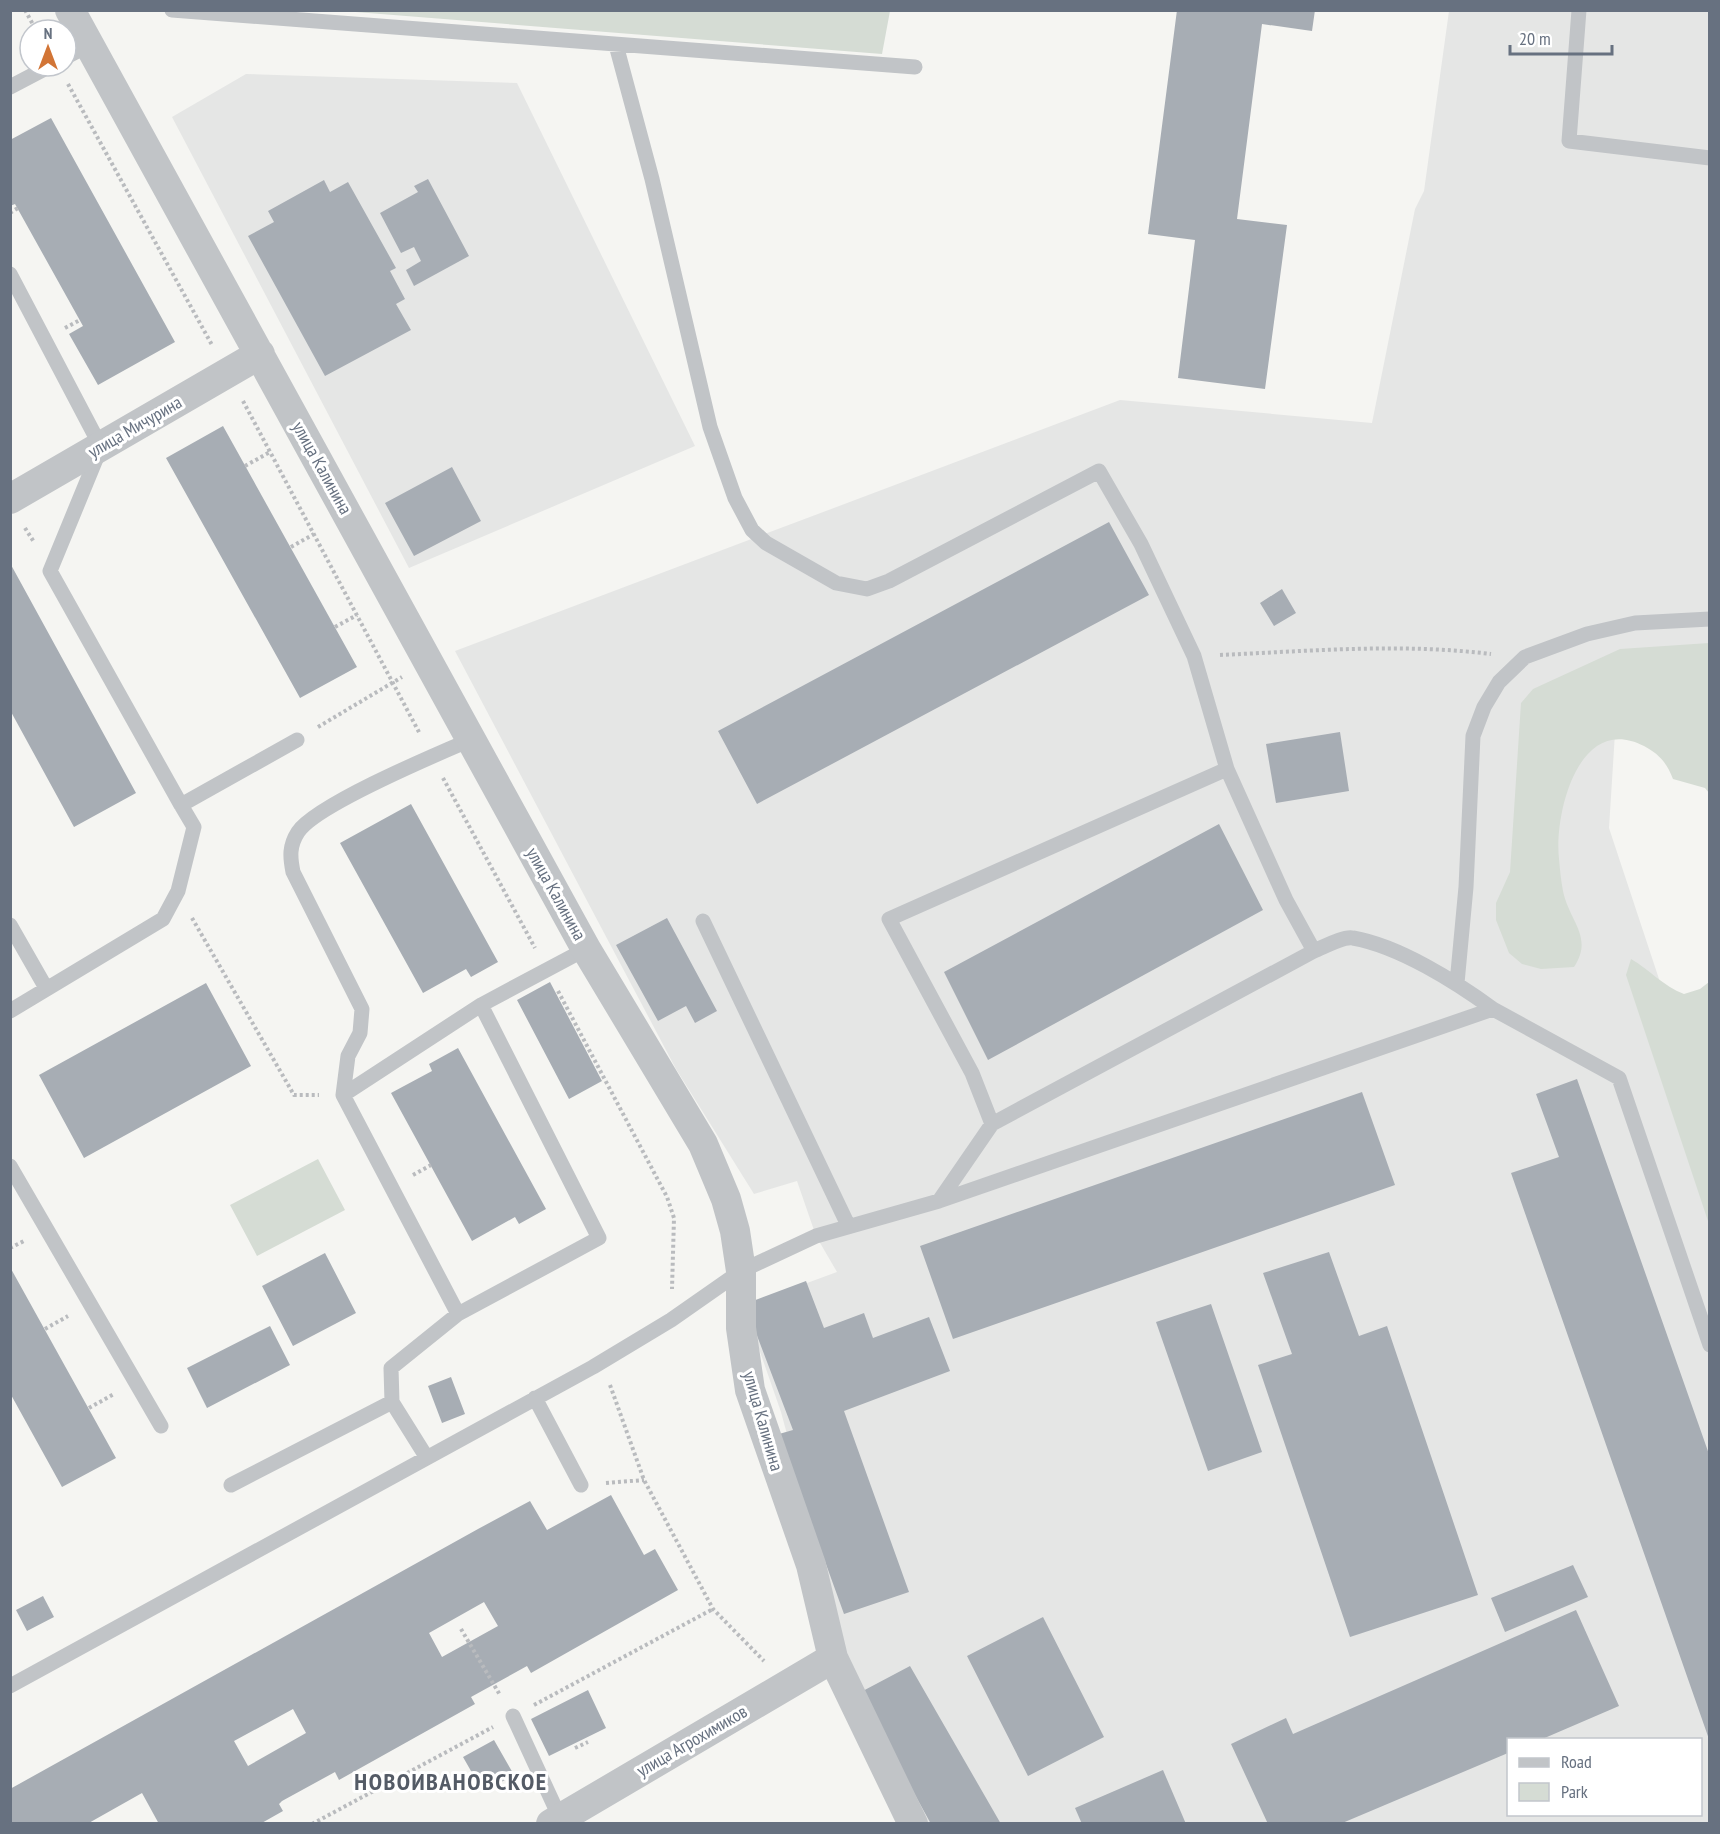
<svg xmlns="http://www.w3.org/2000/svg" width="1720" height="1834" font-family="'PT Sans Narrow',sans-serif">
  <rect width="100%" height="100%" fill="#f5f5f2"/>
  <path fill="#e5e6e5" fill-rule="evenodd" d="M 1449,11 L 1709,11 L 1709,652 L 1620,654 L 1609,828 L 1709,1130 L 1709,1823 L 924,1823 L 857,1694 L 781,1412 L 744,1306 L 837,1272 L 816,1236 L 797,1181 L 754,1194 L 676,1069 L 455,651 L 1120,400 L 1372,423 L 1415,209 L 1424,191 ZM 1508,1740 L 1700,1740 L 1700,1814 L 1508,1814 Z
    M 246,74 L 517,83 L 695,446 L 409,568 L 172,117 Z"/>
  <path fill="#d5dcd4" d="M 343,11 L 890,11 L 882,54 Z
    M 1709,643 L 1709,793 L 1705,788 L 1673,779 C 1667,763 1659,754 1644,746 C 1578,712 1554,815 1559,859 C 1560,870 1561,881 1563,891 C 1569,921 1594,937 1574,967 L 1541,969 L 1522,964 L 1509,953 L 1496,920 L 1496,903 L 1510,872 L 1521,703 L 1533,689 L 1620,649 Z
    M 1631,959 C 1650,970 1663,986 1684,994 L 1700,989 L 1709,982 L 1709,1224 L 1626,975 Z
    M 318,1159 L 345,1210 L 257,1256 L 230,1205 Z"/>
  <path fill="#a7adb4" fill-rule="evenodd" d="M 1177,10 L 1315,10 L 1312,31 L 1262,24 L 1237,219 L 1287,225 L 1265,389 L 1178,378 L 1195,240 L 1148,234 Z
    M 51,118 L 175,342 L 98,385 L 69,334 L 83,326 L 15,204 L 10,206 L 10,140 Z
    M 428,179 L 469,256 L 414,286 L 406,270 L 421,261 L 414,247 L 401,253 L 380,213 L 418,192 L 414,186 Z
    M 324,180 L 330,192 L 348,182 L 396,268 L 390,271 L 405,299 L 396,304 L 411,330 L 325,376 L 248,236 L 274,222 L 268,211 Z
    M 223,426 L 357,667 L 300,698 L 166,458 Z
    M 452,467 L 481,521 L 414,556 L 385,503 Z
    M 1109,522 L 1149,595 L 757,804 L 718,731 Z
    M 10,563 L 136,793 L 74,827 L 10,710 Z
    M 1282,589 L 1296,613 L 1274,626 L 1260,603 Z
    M 1340,732 L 1349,791 L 1276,803 L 1266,744 Z
    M 411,804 L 498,962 L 471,977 L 466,969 L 423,993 L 340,843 Z
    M 1219,824 L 1263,910 L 988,1060 L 944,972 Z
    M 667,918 L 717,1011 L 695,1023 L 686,1006 L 658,1021 L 616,945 Z
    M 550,982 L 602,1081 L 569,1099 L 517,1000 Z
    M 206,983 L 251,1066 L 84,1158 L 39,1075 Z
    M 458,1048 L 546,1209 L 519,1224 L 515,1217 L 472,1241 L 391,1093 L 432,1071 L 429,1064 Z
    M 1577,1079 L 1710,1457 L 1710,1742 L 1511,1173 L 1559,1157 L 1536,1094 Z
    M 1362,1092 L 1395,1185 L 953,1339 L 920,1246 Z
    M 1329,1252 L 1359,1336 L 1387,1326 L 1478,1595 L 1350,1637 L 1258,1365 L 1292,1354 L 1263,1273 Z
    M 325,1253 L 356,1313 L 293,1346 L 262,1286 Z
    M 10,1267 L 116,1458 L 62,1487 L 10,1393 Z
    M 806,1281 L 824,1328 L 864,1313 L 873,1338 L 929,1317 L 950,1371 L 844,1411 L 909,1592 L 844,1614 L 779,1434 L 793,1430 L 745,1304 Z
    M 1211,1304 L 1262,1452 L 1208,1471 L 1156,1322 Z
    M 270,1326 L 290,1365 L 207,1408 L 187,1368 Z
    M 451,1377 L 465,1414 L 442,1423 L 428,1386 Z
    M 611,1495 L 644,1555 L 655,1549 L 678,1590 L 531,1673 L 527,1666 L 471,1697 L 475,1704 L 339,1780 L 335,1772 L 282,1801 L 279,1804 L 283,1811 L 260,1824 L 159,1824 L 142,1793 L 87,1824 L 10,1824 L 10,1789 L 478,1529 L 530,1501 L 547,1530 ZM 484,1602 L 498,1626 L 442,1657 L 429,1633 ZM 293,1709 L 306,1733 L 248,1766 L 234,1741 Z
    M 1573,1565 L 1588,1597 L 1505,1632 L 1491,1598 Z
    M 43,1596 L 54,1617 L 27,1631 L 16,1610 Z
    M 1576,1610 L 1619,1706 L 1540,1740 L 1508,1740 L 1508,1753 L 1340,1824 L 1268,1824 L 1231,1744 L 1286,1718 L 1293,1734 Z
    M 1043,1617 L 1104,1737 L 1028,1776 L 967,1656 Z
    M 910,1666 L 1001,1824 L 931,1824 L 859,1693 Z
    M 588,1690 L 606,1728 L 549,1756 L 531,1719 Z
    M 494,1740 L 514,1775 L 483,1792 L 463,1757 Z
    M 1163,1770 L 1186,1824 L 1082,1824 L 1075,1808 Z"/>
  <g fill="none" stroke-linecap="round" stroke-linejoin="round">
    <path stroke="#b9bbbe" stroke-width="4" stroke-dasharray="3 3" stroke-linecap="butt" d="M 25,10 L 36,30
      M 68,84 L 212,345
      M 10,213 L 18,208
      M 65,328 L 80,320
      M 243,401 L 420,734
      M 245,466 L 270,452
      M 25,528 L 34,542
      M 291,547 L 314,534
      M 335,627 L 357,615
      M 1220,655 C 1310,651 1402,643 1491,654
      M 318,727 L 402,677
      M 443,778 L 535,948
      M 192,918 L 294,1095 L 319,1095
      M 558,991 L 667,1197 L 674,1218 L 672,1289
      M 413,1175 L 431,1165
      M 10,1248 L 26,1240
      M 45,1329 L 68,1316
      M 610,1385 L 644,1480 L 713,1609 L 764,1661
      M 89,1408 L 114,1394
      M 606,1483 L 644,1480
      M 461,1629 L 500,1695
      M 534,1705 L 713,1609
      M 575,1748 L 588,1742
      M 312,1824 L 493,1727"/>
    <path stroke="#c1c4c7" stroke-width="15" d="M 172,10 L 915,67
      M 1579,10 L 1569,141 L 1710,158
      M 616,45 L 652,179 L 710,427 L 735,498 L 752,530 L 766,543 L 836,583 L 867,589 L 889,581 L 1099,471 L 1141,544 L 1194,656 L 1227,769
      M 66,57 L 89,45
      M 10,87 L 50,66
      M 10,274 L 101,447 L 50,571 L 181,805 L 297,740
      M 703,921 L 848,1225
      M 10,925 L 46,988
      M 1314,951 C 1324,947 1343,936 1353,938 C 1399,946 1456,982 1493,1009
      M 1457,983 L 1466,887 L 1473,736 L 1484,707 L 1499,682 L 1525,657 L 1587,634 L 1635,623 L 1710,619
      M 481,1005 L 599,1238 L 458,1314 L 343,1095 L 481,1005 L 586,949
      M 10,1011 L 163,919 L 178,891 L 194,827 L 181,805
      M 343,1095 L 348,1056 L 360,1033 L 362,1009 L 293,872 C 290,857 289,846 298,832 C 316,805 435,755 470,740
      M 10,1166 L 161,1426
      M 939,1201 L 992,1124 L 972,1073 L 889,919 L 1227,769 L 1286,900 L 1314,951 L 992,1124
      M 535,1398 L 581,1485
      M 427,1458 L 392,1402 L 391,1368 L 458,1314
      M 231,1485 L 392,1402
      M 10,1686 L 593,1367 L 671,1320 L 741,1271 L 816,1236 L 939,1201 L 1493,1009 L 1619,1078 L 1710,1345
      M 513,1716 L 560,1818"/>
    <path stroke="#c1c4c7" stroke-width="30" d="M 70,10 L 586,949 L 703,1144 L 726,1199 L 735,1231 L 741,1271 L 741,1328 L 750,1390 L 811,1565 L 833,1658 L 913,1824
      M 10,499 L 260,354
      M 551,1824 L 833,1658"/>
  </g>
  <g text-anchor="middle" stroke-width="6" stroke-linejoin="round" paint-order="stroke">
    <g font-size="18" fill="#677180" stroke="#fff">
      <text transform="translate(135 427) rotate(-30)" y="6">улица Мичурина</text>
      <text transform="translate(322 468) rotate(61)" y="6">улица Калинина</text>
      <text transform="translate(556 894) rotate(61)" y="6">улица Калинина</text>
      <text transform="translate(763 1421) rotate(74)" y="6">улица Калинина</text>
      <text transform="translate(692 1741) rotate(-30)" y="6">улица Агрохимиков</text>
    </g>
    <g font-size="24" font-weight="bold" letter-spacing="1.5" fill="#545b66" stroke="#fff">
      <text x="451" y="1790">НОВОИВАНОВСКОЕ</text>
    </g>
  </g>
  <rect width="1720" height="1834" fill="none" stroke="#677180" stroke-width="24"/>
  <rect x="1507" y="1738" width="195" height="78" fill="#ffffff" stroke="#c2c6cc" stroke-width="1.5"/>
  <rect x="1519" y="1758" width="30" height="9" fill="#c1c4c7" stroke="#c2c6cc" stroke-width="1.5"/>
  <text x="1561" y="1768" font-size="18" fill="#677180">Road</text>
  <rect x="1519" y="1783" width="30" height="18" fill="#d5dcd4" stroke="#c2c6cc" stroke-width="1.5"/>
  <text x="1561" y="1798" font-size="18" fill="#677180">Park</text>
  <g transform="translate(48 48)"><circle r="28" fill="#ffffff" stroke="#c2c6cc" stroke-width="1.5"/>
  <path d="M0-4.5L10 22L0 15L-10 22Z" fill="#d27536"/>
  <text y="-9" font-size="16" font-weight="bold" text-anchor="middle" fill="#677180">N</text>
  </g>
  <path d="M1510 45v9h102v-9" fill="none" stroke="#677180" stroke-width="3"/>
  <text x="1519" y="45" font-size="18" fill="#677180" stroke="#ffffff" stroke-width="4.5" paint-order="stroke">20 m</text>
</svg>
